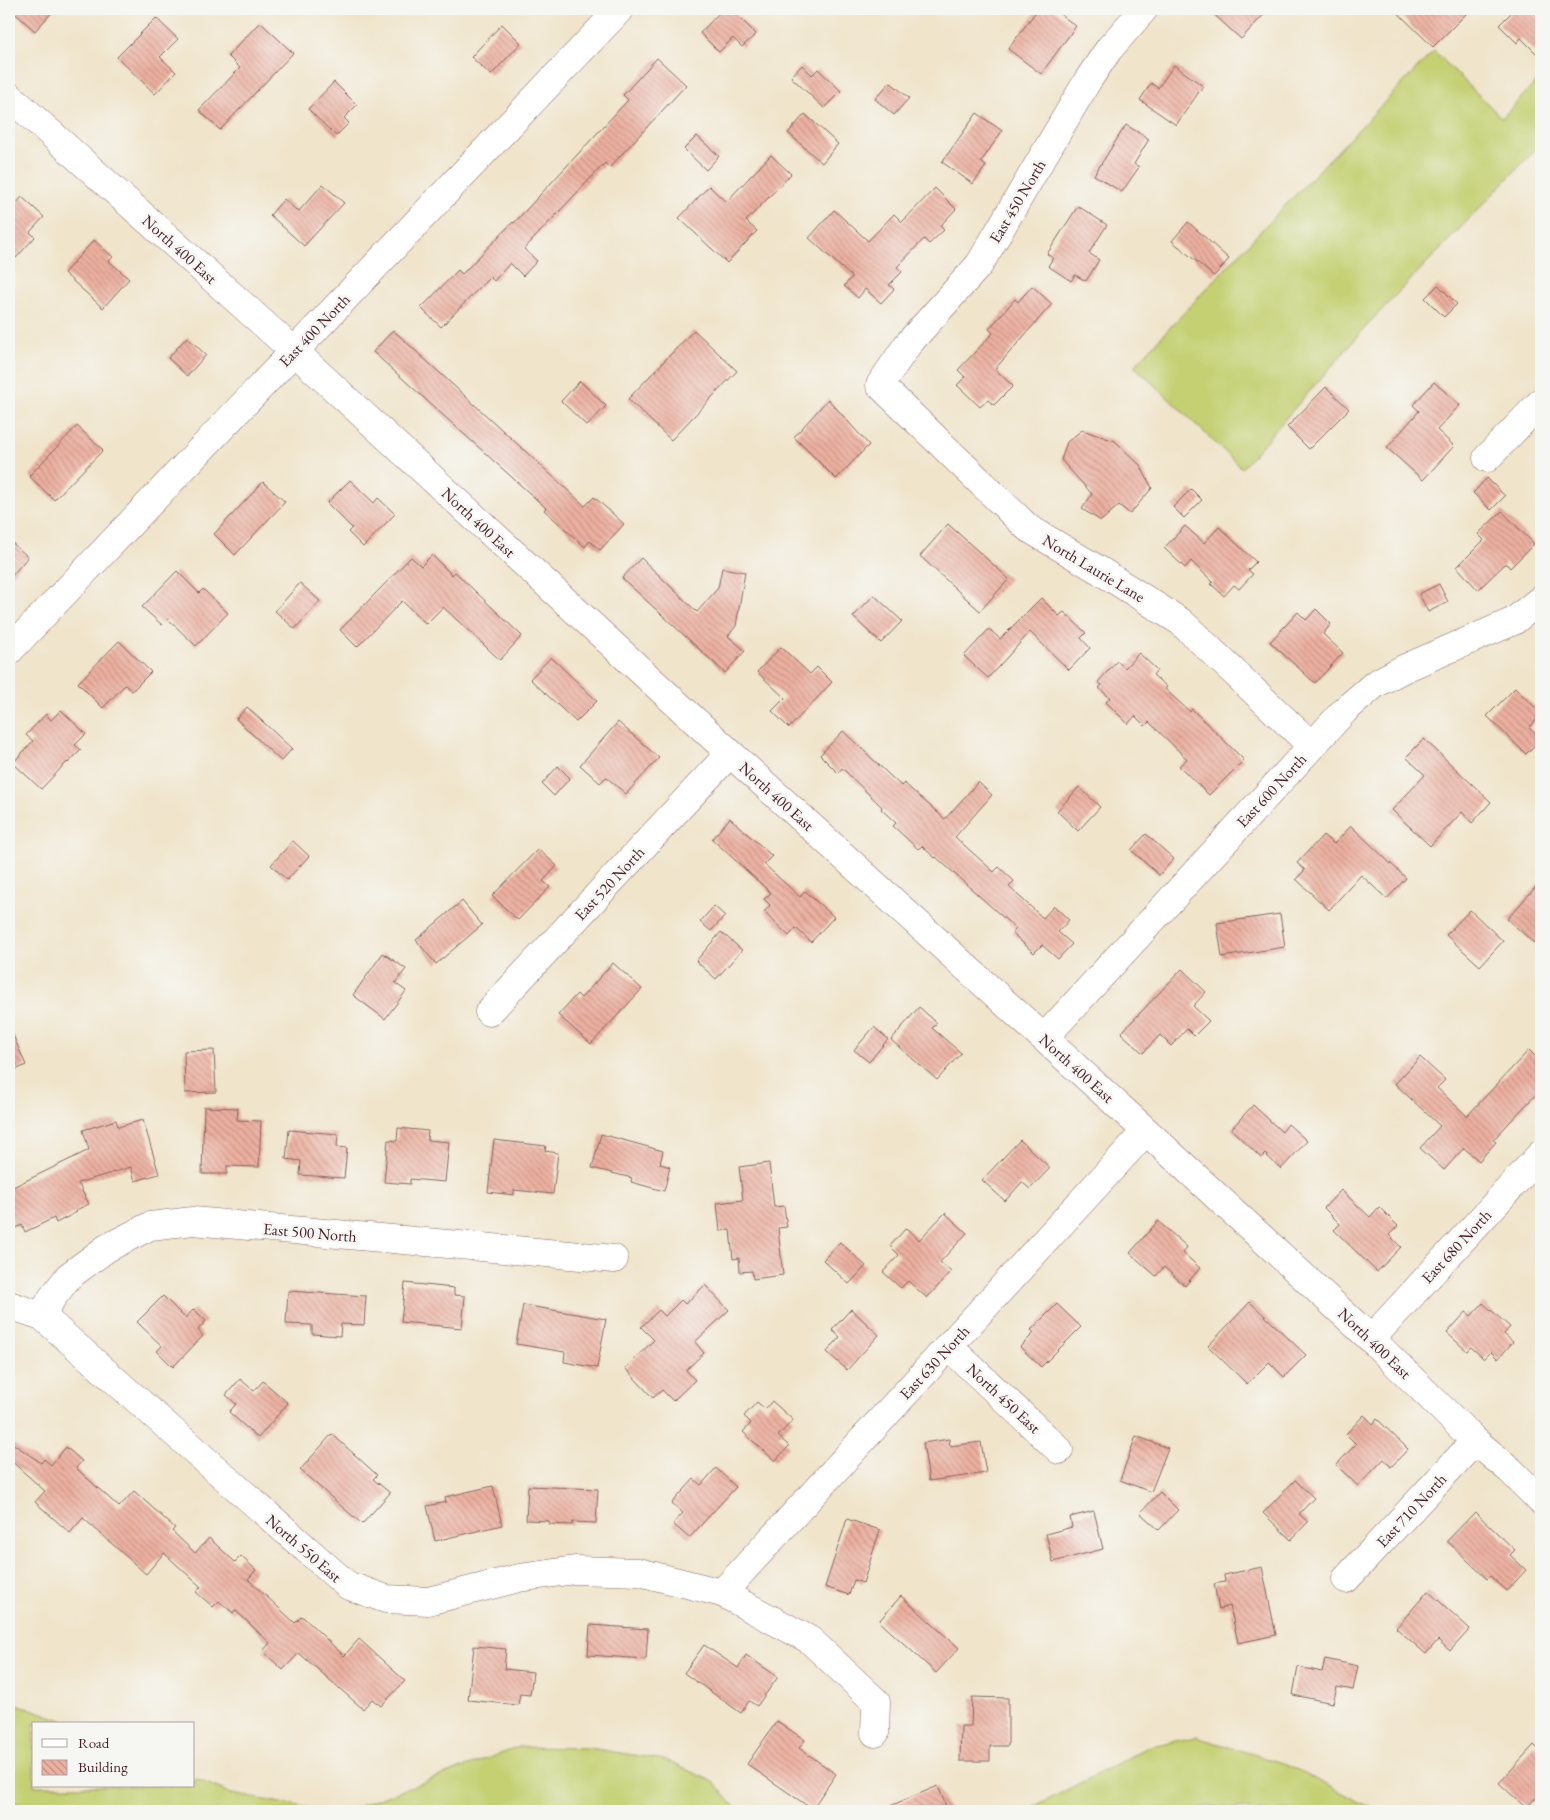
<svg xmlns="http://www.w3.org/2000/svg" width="1550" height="1820" font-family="'EB Garamond',serif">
  <defs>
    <pattern id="building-back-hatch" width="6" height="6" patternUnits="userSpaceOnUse" patternTransform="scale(1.25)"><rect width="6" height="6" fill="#edb1a1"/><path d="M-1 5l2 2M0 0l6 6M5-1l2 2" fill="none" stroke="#c28f83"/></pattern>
  </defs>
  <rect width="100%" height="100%" fill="#f6f6f2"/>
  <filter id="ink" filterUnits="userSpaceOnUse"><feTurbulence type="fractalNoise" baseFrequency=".02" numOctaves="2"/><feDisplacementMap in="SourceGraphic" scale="10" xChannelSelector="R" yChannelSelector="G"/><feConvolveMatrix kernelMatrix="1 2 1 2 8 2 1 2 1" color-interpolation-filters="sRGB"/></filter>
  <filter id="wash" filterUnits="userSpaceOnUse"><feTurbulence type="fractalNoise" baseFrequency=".0096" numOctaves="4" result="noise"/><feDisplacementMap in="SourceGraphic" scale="20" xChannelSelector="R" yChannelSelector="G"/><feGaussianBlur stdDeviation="1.12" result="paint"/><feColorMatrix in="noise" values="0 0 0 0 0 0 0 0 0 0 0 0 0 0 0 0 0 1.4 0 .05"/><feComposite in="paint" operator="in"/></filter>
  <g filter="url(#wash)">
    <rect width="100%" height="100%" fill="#f0e4ca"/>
    <path fill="#c4d072" stroke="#87784e" d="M 1434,51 L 1502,118 L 1541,77 L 1541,144 L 1372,320 L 1242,468 L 1134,366 L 1269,222 Z
      M 9,1701 L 73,1724 L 34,1724 L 34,1786 L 194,1786 L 194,1778 L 232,1794 L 325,1811 L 39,1811 L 9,1801 Z
      M 1196,1737 L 1286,1764 L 1378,1811 L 1252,1811 L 1248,1809 L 1209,1806 L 1184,1811 L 1027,1811 L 1150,1746 Z
      M 519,1747 L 589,1748 L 665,1760 L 714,1782 L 738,1811 L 346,1811 Z"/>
    <g id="blocks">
      <path fill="url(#building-back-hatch)" d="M 10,9 L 55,9 L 35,31 Z
        M 723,9 L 731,9 L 756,34 L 742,47 L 733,38 L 719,52 L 700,33 Z
        M 1038,9 L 1053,9 L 1076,26 L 1041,74 L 1008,49 Z
        M 1208,9 L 1269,9 L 1241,39 Z
        M 1394,9 L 1471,9 L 1433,47 Z
        M 1515,9 L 1541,9 L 1541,58 L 1521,38 L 1517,43 L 1499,25 Z
        M 156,18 L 178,39 L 160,57 L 176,72 L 155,94 L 117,57 Z
        M 260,22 L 293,53 L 220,130 L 199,110 L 240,68 L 228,56 Z
        M 502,24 L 521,43 L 491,75 L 471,57 Z
        M 657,58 L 686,85 L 609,168 L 605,163 L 524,249 L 537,261 L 523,276 L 510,263 L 494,281 L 490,277 L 441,327 L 421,308 L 458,270 L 462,274 L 513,222 L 514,223 L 628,100 L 623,95 Z
        M 802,65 L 812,75 L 818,69 L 841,91 L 824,108 L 791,77 Z
        M 1174,65 L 1203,86 L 1176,125 L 1140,100 L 1151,83 L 1158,88 Z
        M 334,82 L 357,105 L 344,118 L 349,123 L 336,136 L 308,109 Z
        M 890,82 L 909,98 L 894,115 L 875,99 Z
        M 977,113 L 1002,131 L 981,162 L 986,166 L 973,184 L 942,162 Z
        M 805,114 L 838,144 L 822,163 L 788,133 Z
        M 1126,125 L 1149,139 L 1134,164 L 1139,167 L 1122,192 L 1094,175 Z
        M 697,136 L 719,156 L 706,170 L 684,149 Z
        M 771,155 L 791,174 L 746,221 L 757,231 L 727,263 L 679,218 L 709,186 L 726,202 Z
        M 323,184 L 344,203 L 304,246 L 270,215 L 284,199 L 298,212 Z
        M 935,188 L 956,209 L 940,226 L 944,230 L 929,244 L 924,239 L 897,267 L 902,272 L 889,285 L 894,289 L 881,303 L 865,289 L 858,298 L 844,286 L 852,277 L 809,238 L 834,210 L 868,241 L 894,214 L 902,222 Z
        M 22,197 L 44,217 L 30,232 L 35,237 L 16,258 L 9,251 L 9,212 Z
        M 1078,206 L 1107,225 L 1089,253 L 1099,260 L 1086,281 L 1075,275 L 1071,281 L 1048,266 L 1053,258 L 1047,254 Z
        M 1188,222 L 1229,259 L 1214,276 L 1172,241 Z
        M 94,240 L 113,257 L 109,261 L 129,279 L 103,308 L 64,273 Z
        M 1438,285 L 1457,304 L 1444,317 L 1425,298 Z
        M 1032,286 L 1052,304 L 995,369 L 1013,386 L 994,405 L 988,400 L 980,407 L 957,385 L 965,377 L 958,370 L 993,333 L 989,329 L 1015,299 L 1018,302 Z
        M 393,330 L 585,506 L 594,497 L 624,524 L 600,550 L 590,541 L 585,547 L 544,510 L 546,508 L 373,352 Z
        M 694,330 L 737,371 L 671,440 L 628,399 Z
        M 187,337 L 206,355 L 187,376 L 168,358 Z
        M 580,381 L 606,406 L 587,426 L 561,401 Z
        M 1434,382 L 1460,405 L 1437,430 L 1454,446 L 1423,480 L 1387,448 L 1419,411 L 1413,405 Z
        M 1326,387 L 1349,409 L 1309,449 L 1287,427 Z
        M 828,399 L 869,445 L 836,479 L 794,437 Z
        M 77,426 L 103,450 L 54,500 L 29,476 Z
        M 1082,430 L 1115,441 L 1140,465 L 1152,488 L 1130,514 L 1119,505 L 1101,521 L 1082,509 L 1092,494 L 1061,460 L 1067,442 Z
        M 1487,478 L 1505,496 L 1491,510 L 1473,493 Z
        M 350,480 L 374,503 L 378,498 L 395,514 L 363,547 L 348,532 L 352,528 L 327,503 Z
        M 263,482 L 285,502 L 235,555 L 214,534 Z
        M 1191,489 L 1202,500 L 1184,518 L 1173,507 Z
        M 1502,511 L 1534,544 L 1510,568 L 1506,563 L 1478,590 L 1457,567 L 1484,540 L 1478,534 Z
        M 948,524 L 1009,579 L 980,611 L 920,556 Z
        M 1185,526 L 1204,543 L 1219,527 L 1256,562 L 1248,570 L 1253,574 L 1239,589 L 1234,585 L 1224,596 L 1211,584 L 1213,582 L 1191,561 L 1185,568 L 1164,548 Z
        M 9,540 L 28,557 L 9,579 Z
        M 432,555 L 452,575 L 455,572 L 522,636 L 500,660 L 443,607 L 426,624 L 402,601 L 357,647 L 340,630 L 411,557 L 421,566 Z
        M 641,558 L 697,612 L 718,588 L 722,568 L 745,572 L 736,626 L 728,636 L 745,651 L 725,673 L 622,578 Z
        M 177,571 L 199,593 L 203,589 L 228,613 L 196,646 L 168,619 L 162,625 L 142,607 Z
        M 300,583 L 320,601 L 295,629 L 275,611 Z
        M 1439,584 L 1448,602 L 1428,612 L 1419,594 Z
        M 874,595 L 902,621 L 881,643 L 853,617 Z
        M 1041,598 L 1059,616 L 1064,612 L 1086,633 L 1081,638 L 1090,648 L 1069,670 L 1030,632 L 988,678 L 964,656 L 989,629 L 1000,639 Z
        M 1316,609 L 1331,624 L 1323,634 L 1343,653 L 1315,683 L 1270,642 L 1298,612 L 1306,620 Z
        M 119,641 L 151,672 L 132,691 L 125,685 L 103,708 L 78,683 Z
        M 781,647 L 810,674 L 817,667 L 832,682 L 789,728 L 772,711 L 785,698 L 757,672 Z
        M 1139,653 L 1157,670 L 1153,675 L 1167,687 L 1165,689 L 1190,712 L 1192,709 L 1244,760 L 1209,795 L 1179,766 L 1187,759 L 1149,722 L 1145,726 L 1135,716 L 1128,724 L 1106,702 L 1110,698 L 1099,688 L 1102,685 L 1098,682 L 1117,661 L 1125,668 Z
        M 551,657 L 597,701 L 576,722 L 530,679 Z
        M 1515,688 L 1541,713 L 1541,715 L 1529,728 L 1541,739 L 1526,754 L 1487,716 Z
        M 247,707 L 292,749 L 281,761 L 236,719 Z
        M 61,710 L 86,734 L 75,745 L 81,750 L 68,763 L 67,762 L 41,789 L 13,763 L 33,741 L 26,735 L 46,714 L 51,720 Z
        M 618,722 L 659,758 L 626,794 L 606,777 L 600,783 L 580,765 Z
        M 843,731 L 901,786 L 904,783 L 945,819 L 978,782 L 992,795 L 955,837 L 994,872 L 999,867 L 1014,881 L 1009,887 L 1043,918 L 1054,906 L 1069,920 L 1058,932 L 1072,944 L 1058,959 L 1042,945 L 1034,953 L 1012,933 L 1016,929 L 936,857 L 935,858 L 922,846 L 918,849 L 893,826 L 896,823 L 881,809 L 882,807 L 842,768 L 838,773 L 820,755 Z
        M 1424,739 L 1491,802 L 1472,823 L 1462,812 L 1430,846 L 1392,810 L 1425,775 L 1406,757 Z
        M 558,766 L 570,778 L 554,796 L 542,784 Z
        M 1079,787 L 1100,807 L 1078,831 L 1057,811 Z
        M 730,818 L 772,856 L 764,864 L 800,897 L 805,891 L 834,917 L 811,942 L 796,928 L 789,936 L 764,912 L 770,905 L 764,899 L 771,893 L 712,839 Z
        M 1351,826 L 1406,878 L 1387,899 L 1361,875 L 1329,910 L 1296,879 L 1305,870 L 1297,863 L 1323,835 L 1334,844 Z
        M 1146,834 L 1174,859 L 1159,875 L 1131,850 Z
        M 293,841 L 309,856 L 287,880 L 271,865 Z
        M 538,849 L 557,866 L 543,881 L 550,887 L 518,920 L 492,896 Z
        M 1541,881 L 1541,935 L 1534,943 L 1507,919 Z
        M 462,901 L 482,925 L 436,964 L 416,940 Z
        M 714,906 L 725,916 L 711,931 L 700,922 Z
        M 1470,910 L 1503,941 L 1480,966 L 1446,935 Z
        M 1280,914 L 1285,947 L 1222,957 L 1217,923 Z
        M 721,932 L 742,950 L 716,979 L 696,961 Z
        M 383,953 L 406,969 L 395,983 L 406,991 L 385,1019 L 353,995 Z
        M 613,963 L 642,989 L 591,1044 L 558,1015 L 577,994 L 581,998 Z
        M 1182,969 L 1206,992 L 1193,1006 L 1209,1021 L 1194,1036 L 1187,1029 L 1171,1046 L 1160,1035 L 1143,1053 L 1121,1033 Z
        M 919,1007 L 937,1023 L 932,1028 L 961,1053 L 937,1080 L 891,1040 Z
        M 9,1026 L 26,1065 L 9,1073 Z
        M 874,1027 L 888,1039 L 869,1062 L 854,1050 Z
        M 214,1050 L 216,1092 L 185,1093 L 184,1051 Z
        M 1529,1050 L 1541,1062 L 1541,1089 L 1493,1140 L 1496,1142 L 1479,1161 L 1464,1148 L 1444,1170 L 1420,1148 L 1440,1126 L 1395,1084 L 1420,1057 L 1445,1080 L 1437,1088 L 1467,1116 Z
        M 1253,1105 L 1282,1132 L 1288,1124 L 1307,1141 L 1281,1169 L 1265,1154 L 1261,1158 L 1231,1129 Z
        M 204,1107 L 238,1108 L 237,1120 L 261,1121 L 259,1167 L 227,1166 L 227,1174 L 202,1174 Z
        M 116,1120 L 118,1127 L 143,1120 L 159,1174 L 135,1181 L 131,1167 L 78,1183 L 89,1204 L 76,1210 L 77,1212 L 56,1223 L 54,1218 L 25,1232 L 22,1225 L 16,1228 L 9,1214 L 9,1189 L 89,1150 L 83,1130 Z
        M 398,1128 L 428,1131 L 427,1140 L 449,1142 L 445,1182 L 410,1179 L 410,1184 L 384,1182 L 388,1140 L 397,1141 Z
        M 289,1130 L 338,1134 L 337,1147 L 347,1148 L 344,1178 L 300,1175 L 301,1161 L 286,1159 Z
        M 601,1134 L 663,1151 L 660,1164 L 670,1167 L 664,1191 L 631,1182 L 632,1178 L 592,1168 Z
        M 494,1140 L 546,1146 L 545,1151 L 558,1153 L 553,1194 L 514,1190 L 514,1195 L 488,1192 Z
        M 1020,1140 L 1050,1168 L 1030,1189 L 1022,1182 L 1005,1201 L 982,1180 Z
        M 769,1163 L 774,1207 L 784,1206 L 787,1227 L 778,1228 L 783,1275 L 753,1279 L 752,1271 L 740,1272 L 739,1258 L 733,1259 L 730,1230 L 720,1231 L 717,1203 L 743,1200 L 739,1167 Z
        M 1341,1190 L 1370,1217 L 1379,1207 L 1398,1226 L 1389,1235 L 1401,1247 L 1377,1272 L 1334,1230 L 1340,1224 L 1324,1208 Z
        M 945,1213 L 967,1233 L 940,1262 L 951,1272 L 927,1298 L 908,1281 L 901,1288 L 883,1272 L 899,1255 L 890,1246 L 906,1228 L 919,1240 Z
        M 1158,1221 L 1187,1247 L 1183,1253 L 1200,1268 L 1185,1286 L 1164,1267 L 1156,1276 L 1130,1253 Z
        M 840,1242 L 866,1266 L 849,1284 L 823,1260 Z
        M 405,1283 L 454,1288 L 454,1295 L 465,1296 L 462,1328 L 401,1322 Z
        M 705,1285 L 729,1310 L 695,1342 L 704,1353 L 686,1370 L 695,1380 L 673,1401 L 662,1390 L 653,1398 L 625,1368 L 654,1340 L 641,1327 L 659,1310 L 665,1316 L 681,1300 L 685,1304 Z
        M 288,1291 L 366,1296 L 364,1325 L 341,1324 L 340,1336 L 312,1334 L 312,1325 L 286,1324 Z
        M 163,1296 L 185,1318 L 194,1309 L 206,1321 L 198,1330 L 203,1336 L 173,1367 L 157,1351 L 162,1346 L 137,1322 Z
        M 1250,1302 L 1306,1355 L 1284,1377 L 1269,1362 L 1247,1384 L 1208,1346 Z
        M 1483,1303 L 1510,1327 L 1504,1334 L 1513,1342 L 1498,1359 L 1491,1352 L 1484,1359 L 1471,1347 L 1467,1351 L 1447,1333 L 1466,1312 L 1471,1316 Z
        M 1057,1304 L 1081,1327 L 1041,1367 L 1020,1347 L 1034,1333 L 1031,1330 Z
        M 523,1305 L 606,1319 L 597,1368 L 564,1362 L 565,1352 L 516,1344 Z
        M 851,1309 L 879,1335 L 847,1370 L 827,1352 L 840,1337 L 832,1330 Z
        M 240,1379 L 254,1391 L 263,1381 L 288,1403 L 258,1438 L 229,1412 L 236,1404 L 226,1395 Z
        M 772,1401 L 793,1420 L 778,1436 L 789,1446 L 775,1461 L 743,1432 L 751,1423 L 744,1416 L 757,1402 L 765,1409 Z
        M 1364,1415 L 1373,1424 L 1377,1419 L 1408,1449 L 1391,1467 L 1384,1459 L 1358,1486 L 1336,1465 L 1356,1444 L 1346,1434 Z
        M 332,1434 L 377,1475 L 373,1479 L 390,1493 L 362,1524 L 300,1470 Z
        M 1136,1436 L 1168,1448 L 1151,1492 L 1120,1480 Z
        M 949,1439 L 950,1446 L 981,1442 L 986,1473 L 929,1481 L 923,1443 Z
        M 9,1441 L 41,1463 L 44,1459 L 51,1465 L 66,1447 L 82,1461 L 76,1468 L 119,1507 L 134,1491 L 175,1528 L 172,1531 L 195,1553 L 209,1538 L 235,1562 L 241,1556 L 256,1570 L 248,1579 L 295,1623 L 302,1616 L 344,1656 L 359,1639 L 405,1681 L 381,1706 L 372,1699 L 363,1709 L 299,1653 L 283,1670 L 263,1651 L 270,1643 L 235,1610 L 233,1613 L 219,1601 L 213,1607 L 196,1592 L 201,1587 L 164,1553 L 146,1574 L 83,1518 L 70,1533 L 35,1502 L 45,1491 L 9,1459 Z
        M 716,1468 L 736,1487 L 689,1538 L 673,1524 L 683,1513 L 672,1503 L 694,1479 L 701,1485 Z
        M 1295,1480 L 1314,1498 L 1299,1514 L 1308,1522 L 1291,1540 L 1263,1513 Z
        M 493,1486 L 502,1525 L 435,1541 L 427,1506 L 446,1502 L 445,1497 Z
        M 528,1486 L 598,1489 L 596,1523 L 573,1522 L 572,1525 L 549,1524 L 549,1521 L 526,1520 Z
        M 1160,1492 L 1178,1510 L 1159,1530 L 1140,1513 Z
        M 1094,1511 L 1103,1549 L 1053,1562 L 1046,1534 L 1072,1527 L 1070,1517 Z
        M 1475,1512 L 1515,1550 L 1510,1555 L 1526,1570 L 1507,1591 L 1490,1576 L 1487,1579 L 1447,1541 Z
        M 847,1519 L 880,1530 L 863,1583 L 854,1580 L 849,1595 L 825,1587 Z
        M 1262,1567 L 1276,1635 L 1238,1643 L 1230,1606 L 1219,1609 L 1214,1584 L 1225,1582 L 1224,1575 Z
        M 1428,1591 L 1470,1629 L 1450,1651 L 1438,1640 L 1426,1654 L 1396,1628 Z
        M 901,1596 L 959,1648 L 936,1673 L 879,1621 Z
        M 590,1625 L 648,1629 L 646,1659 L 588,1655 Z
        M 704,1645 L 738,1668 L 746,1655 L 778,1677 L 757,1706 L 749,1701 L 741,1713 L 684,1673 Z
        M 474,1646 L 506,1649 L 504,1669 L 533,1672 L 530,1695 L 520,1694 L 518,1705 L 468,1700 Z
        M 1325,1659 L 1358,1666 L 1353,1690 L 1337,1687 L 1333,1703 L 1293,1695 L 1298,1667 L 1322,1672 Z
        M 972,1697 L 1008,1698 L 1008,1746 L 990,1746 L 990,1761 L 960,1761 L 961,1726 L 971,1726 Z
        M 777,1721 L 805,1740 L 799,1748 L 836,1774 L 812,1809 L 747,1764 Z
        M 1534,1745 L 1541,1752 L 1541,1792 L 1526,1808 L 1499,1783 Z
        M 938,1786 L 948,1811 L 878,1811 Z"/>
    </g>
  </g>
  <g filter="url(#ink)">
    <use href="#blocks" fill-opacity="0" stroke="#846463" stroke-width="1"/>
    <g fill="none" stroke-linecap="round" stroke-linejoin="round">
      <defs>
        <path id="minor" d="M 1144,9 L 1109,49 L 1088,80 L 979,265 L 908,344 L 880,385 L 1028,528 L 1099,570 L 1181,622 L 1312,746
          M 9,96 L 294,351 L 730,753 L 1146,1131 L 1371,1339 L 1475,1441 L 1510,1470 L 1541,1501
          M 1487,458 L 1541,402
          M 9,651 L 620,9
          M 489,1012 L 730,753
          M 1044,1038 L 1345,710 L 1375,684 L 1403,669 L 1514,621 L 1541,599
          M 9,1305 L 42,1316 L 347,1585 L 386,1599 L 428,1601 L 519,1578 L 575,1570 L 639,1572 L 722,1593 L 810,1640 L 876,1702 L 875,1733
          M 42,1316 L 52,1298 L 69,1276 L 107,1248 L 150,1226 L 193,1221 L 614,1259
          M 1371,1339 L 1541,1154
          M 948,1346 L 1059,1450
          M 1346,1579 L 1475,1441
          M 722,1593 L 1146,1131"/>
      </defs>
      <use href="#minor" stroke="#846463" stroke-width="29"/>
      <use href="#minor" stroke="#fff" stroke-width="28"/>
    </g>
  </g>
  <g text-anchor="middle" stroke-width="5" stroke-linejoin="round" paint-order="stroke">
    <g font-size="16" fill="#4a1f2b" stroke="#f6f6f2">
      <text transform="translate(1017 201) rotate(-59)" y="6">East 450 North</text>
      <text transform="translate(180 249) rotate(42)" y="6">North 400 East</text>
      <text transform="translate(314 330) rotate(-46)" y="6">East 400 North</text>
      <text transform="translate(479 522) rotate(43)" y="6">North 400 East</text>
      <text transform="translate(1094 568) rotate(31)" y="6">North Laurie Lane</text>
      <text transform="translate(1271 790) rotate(-47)" y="6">East 600 North</text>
      <text transform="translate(777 796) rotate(42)" y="6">North 400 East</text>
      <text transform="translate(609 883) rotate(-47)" y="6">East 520 North</text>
      <text transform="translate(1077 1068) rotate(42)" y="6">North 400 East</text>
      <text transform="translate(310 1232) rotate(5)" y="6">East 500 North</text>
      <text transform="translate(1456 1246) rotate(-47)" y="6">East 680 North</text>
      <text transform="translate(1375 1343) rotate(44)" y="6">North 400 East</text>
      <text transform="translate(934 1362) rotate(-47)" y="6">East 630 North</text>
      <text transform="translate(1004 1398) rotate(43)" y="6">North 450 East</text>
      <text transform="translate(1411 1510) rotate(-47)" y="6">East 710 North</text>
      <text transform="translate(304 1548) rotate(41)" y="6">North 550 East</text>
    </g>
  </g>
  <rect width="1550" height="1820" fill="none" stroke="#f6f6f2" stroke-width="30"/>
  <rect x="32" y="1722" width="162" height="65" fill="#f6f6f2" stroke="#b1a0a2"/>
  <rect x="42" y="1739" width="25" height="8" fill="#ffffff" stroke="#b1a0a2"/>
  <text x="78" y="1748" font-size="15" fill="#4a1f2b">Road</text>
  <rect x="42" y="1760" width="25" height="15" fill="url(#building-back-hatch)" stroke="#b1a0a2"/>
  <text x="78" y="1772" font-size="15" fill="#4a1f2b">Building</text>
</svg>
